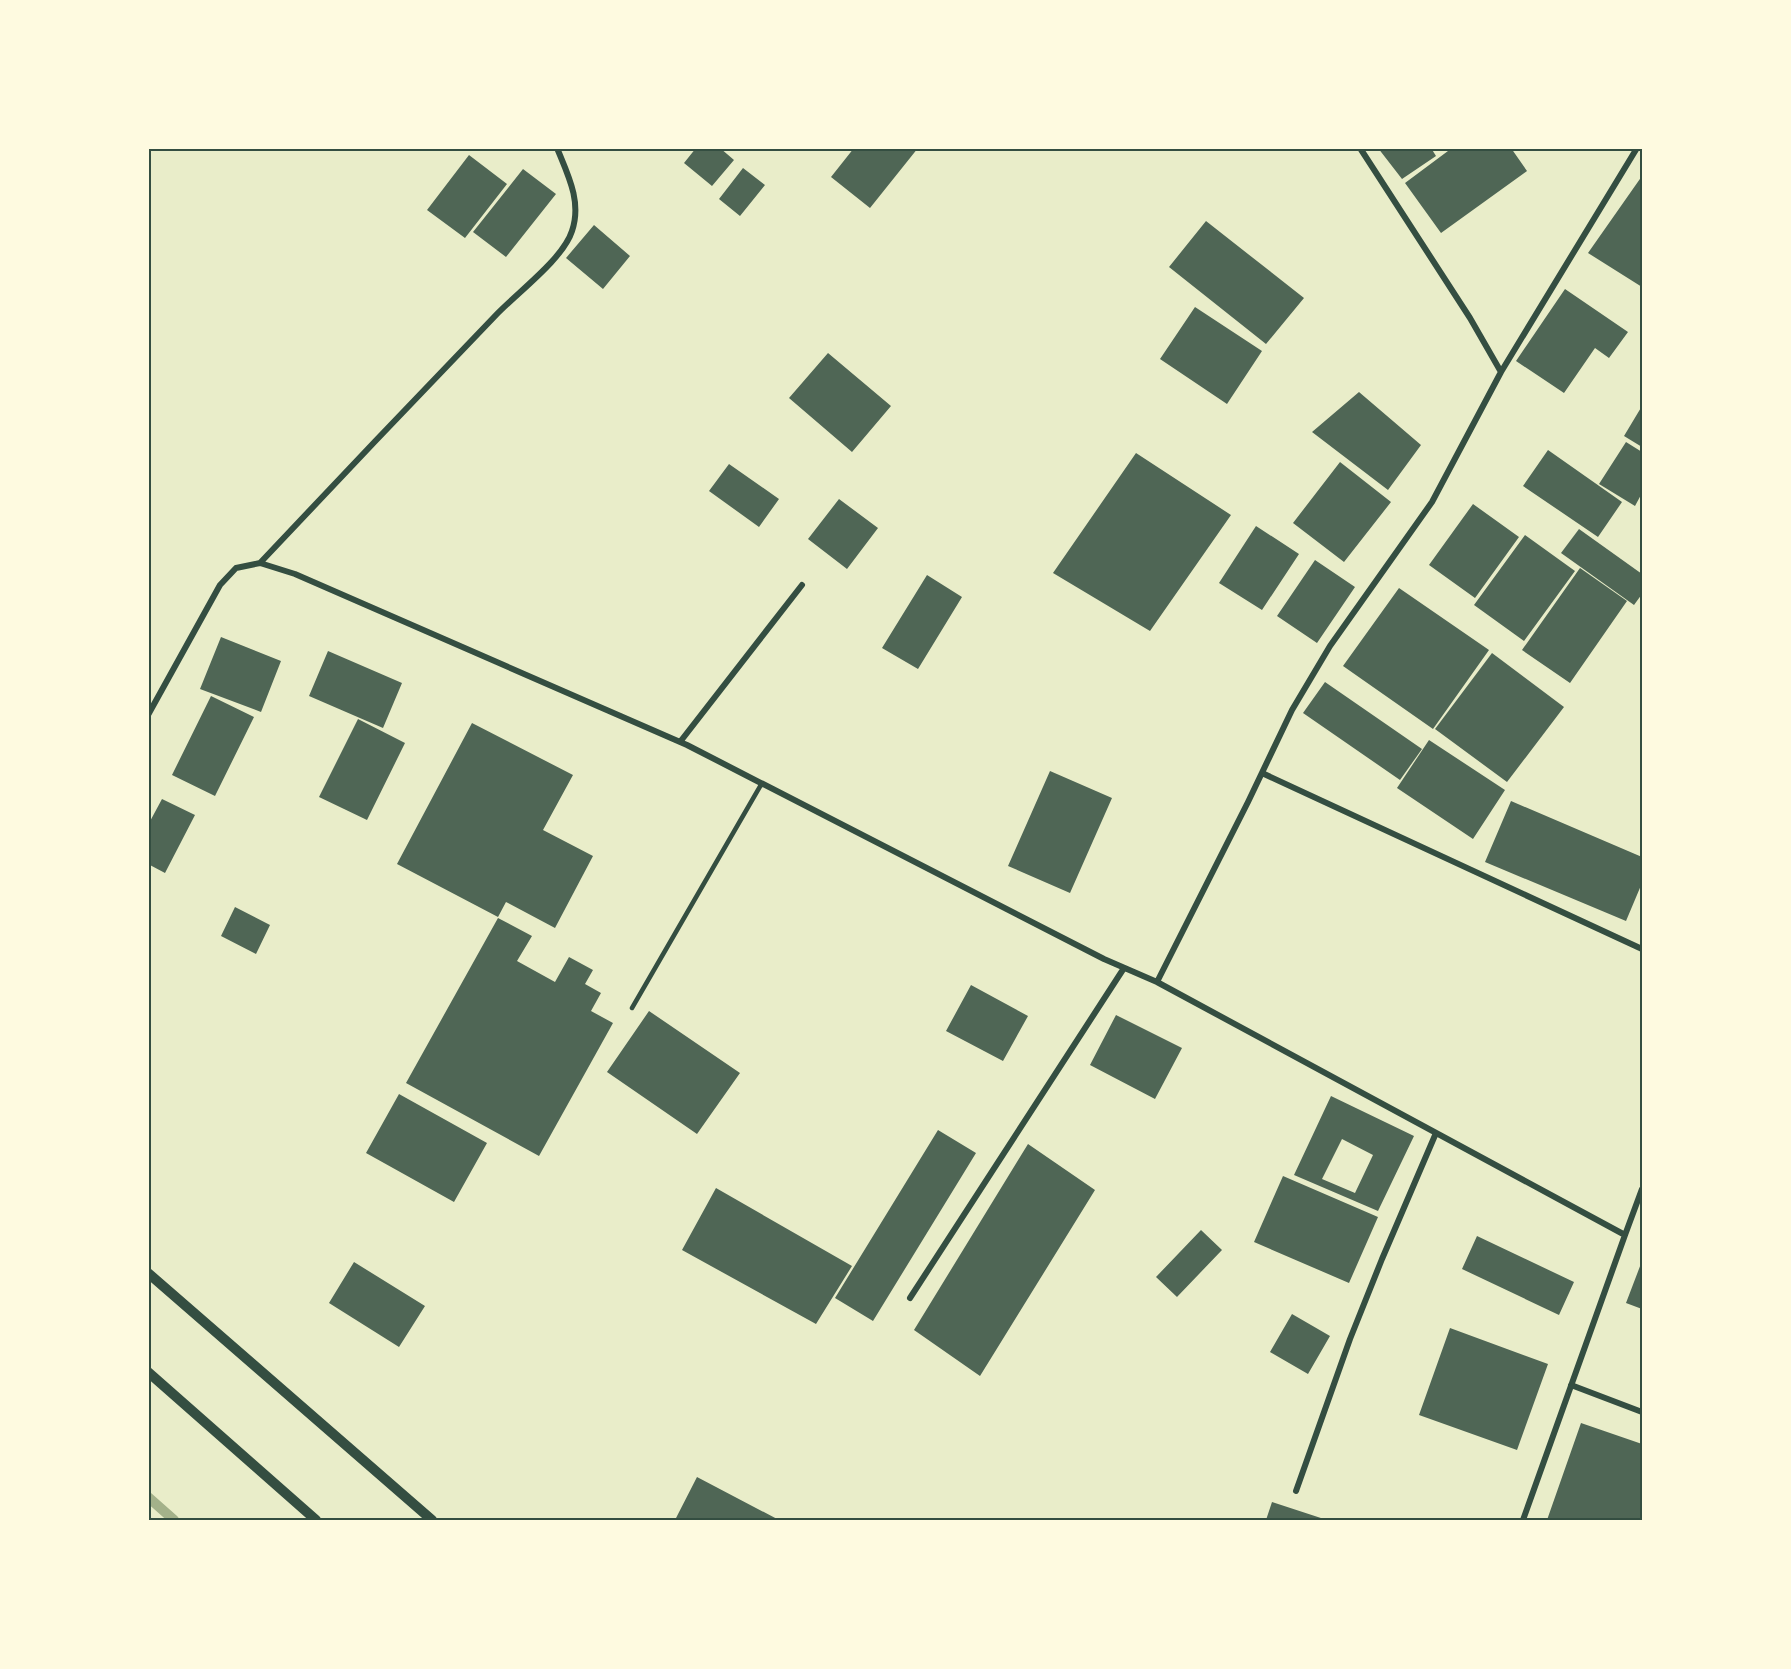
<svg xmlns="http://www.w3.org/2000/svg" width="1791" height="1669" font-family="Rubik,sans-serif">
  <rect width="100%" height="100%" fill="#e9edc9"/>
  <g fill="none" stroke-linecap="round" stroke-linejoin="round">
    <path stroke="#a3b18a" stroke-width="10" d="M 148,1497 L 174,1520"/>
  </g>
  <path fill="#4f6655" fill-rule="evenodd" d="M 696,148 L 720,148 L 734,160 L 712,186 L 684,163 Z
    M 854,148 L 918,148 L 870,208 L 831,177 Z
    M 1378,148 L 1431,148 L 1436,156 L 1402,179 Z
    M 1452,148 L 1511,148 L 1527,171 L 1441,233 L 1405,183 Z
    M 469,155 L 507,184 L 465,238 L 427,210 Z
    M 743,168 L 765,185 L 740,216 L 719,199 Z
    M 523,169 L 556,194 L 506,257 L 473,232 Z
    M 1642,176 L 1642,287 L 1588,253 Z
    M 1206,221 L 1304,298 L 1266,344 L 1169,267 Z
    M 594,225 L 630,256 L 603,289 L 566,258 Z
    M 1565,289 L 1628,332 L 1609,358 L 1595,348 L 1564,393 L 1516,361 Z
    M 1195,307 L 1262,351 L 1227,404 L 1160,359 Z
    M 828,353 L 891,406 L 852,452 L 789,398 Z
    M 1359,392 L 1421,445 L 1388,490 L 1312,432 Z
    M 1642,406 L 1642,447 L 1624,436 Z
    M 1626,442 L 1642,452 L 1642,493 L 1635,506 L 1599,484 Z
    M 1548,450 L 1622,502 L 1598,537 L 1523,486 Z
    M 1136,453 L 1231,515 L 1150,631 L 1053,573 Z
    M 1340,462 L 1391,502 L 1344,562 L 1293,523 Z
    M 729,464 L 779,499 L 759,527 L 709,491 Z
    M 839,499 L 878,528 L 847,569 L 808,539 Z
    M 1473,504 L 1519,537 L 1475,598 L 1429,565 Z
    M 1256,526 L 1299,554 L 1262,610 L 1219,583 Z
    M 1579,529 L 1642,574 L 1642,594 L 1634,605 L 1561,553 Z
    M 1525,535 L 1575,571 L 1524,641 L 1474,605 Z
    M 1315,560 L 1355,587 L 1317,643 L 1277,616 Z
    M 1580,568 L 1627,601 L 1570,683 L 1522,650 Z
    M 927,575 L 962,597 L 918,669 L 882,648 Z
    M 1399,588 L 1489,650 L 1433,729 L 1343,666 Z
    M 221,637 L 281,661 L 261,712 L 200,689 Z
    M 328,651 L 402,683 L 383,728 L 309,696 Z
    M 1492,653 L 1564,707 L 1507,782 L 1435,729 Z
    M 1325,682 L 1422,749 L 1400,780 L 1303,713 Z
    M 211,696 L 254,717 L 215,796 L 172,775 Z
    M 358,719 L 405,743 L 367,820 L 319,797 Z
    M 472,723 L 573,775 L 543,830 L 593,856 L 555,928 L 506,902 L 498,917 L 397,864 Z
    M 1429,740 L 1505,790 L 1473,839 L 1397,788 Z
    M 1050,771 L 1112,798 L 1070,893 L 1008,866 Z
    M 162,799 L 195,815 L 165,873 L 148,864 L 148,825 Z
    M 1511,801 L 1642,857 L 1642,883 L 1626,921 L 1485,862 Z
    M 235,907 L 270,925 L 256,954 L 221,936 Z
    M 498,918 L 532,936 L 517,961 L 555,982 L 569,957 L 593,970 L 585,984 L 601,993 L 591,1011 L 613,1023 L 539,1156 L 406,1083 Z
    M 971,985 L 1028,1016 L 1003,1061 L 946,1031 Z
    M 649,1011 L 740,1073 L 697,1134 L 607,1072 Z
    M 1116,1015 L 1182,1048 L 1155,1099 L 1090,1065 Z
    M 399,1094 L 487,1143 L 454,1202 L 366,1153 Z
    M 1331,1096 L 1414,1136 L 1378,1211 L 1294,1175 ZM 1342,1139 L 1373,1155 L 1355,1193 L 1322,1179 Z
    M 938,1130 L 976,1153 L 873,1321 L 835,1298 Z
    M 1028,1144 L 1095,1190 L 980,1376 L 914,1330 Z
    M 1283,1176 L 1378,1217 L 1349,1283 L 1254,1242 Z
    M 716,1188 L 852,1266 L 816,1324 L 682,1250 Z
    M 1201,1230 L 1222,1250 L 1177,1297 L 1156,1277 Z
    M 1477,1236 L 1574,1282 L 1559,1315 L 1462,1269 Z
    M 1642,1261 L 1642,1309 L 1626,1303 Z
    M 354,1262 L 425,1306 L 399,1347 L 329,1303 Z
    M 1292,1314 L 1330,1336 L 1308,1374 L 1270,1352 Z
    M 1450,1328 L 1548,1364 L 1517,1450 L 1419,1415 Z
    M 1581,1423 L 1642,1444 L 1642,1520 L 1547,1520 Z
    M 697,1477 L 779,1520 L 675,1520 Z
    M 1272,1502 L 1327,1520 L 1266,1520 Z"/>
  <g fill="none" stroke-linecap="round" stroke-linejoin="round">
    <path stroke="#344e41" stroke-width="4.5" d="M 632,1008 L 762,783"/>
    <path stroke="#344e41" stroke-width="6" d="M 1501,372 L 1637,148
      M 260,563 C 338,480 417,397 496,315 C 518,292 563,259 572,231 C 582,202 568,175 557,148
      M 148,715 L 220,585 L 236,568 L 260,563 L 295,574 L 687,745 L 1104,959 L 1157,982 L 1248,802 L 1292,710 L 1330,646 L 1432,502 L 1501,372 L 1470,318 L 1360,148
      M 680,742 L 802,585
      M 1262,773 L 1642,949
      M 1157,982 L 1625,1235 L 1642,1189
      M 910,1298 L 1124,968
      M 1571,1385 L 1642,1412
      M 1296,1491 L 1350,1339 L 1382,1259 L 1436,1133
      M 1523,1520 L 1625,1235"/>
    <path stroke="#344e41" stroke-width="10" d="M 148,1273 L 432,1520
      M 148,1372 L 316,1520"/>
  </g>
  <rect width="1791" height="1669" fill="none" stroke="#fefae0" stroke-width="300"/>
  <rect x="150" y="150" width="1491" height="1369" fill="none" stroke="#344e41" stroke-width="2"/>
</svg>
